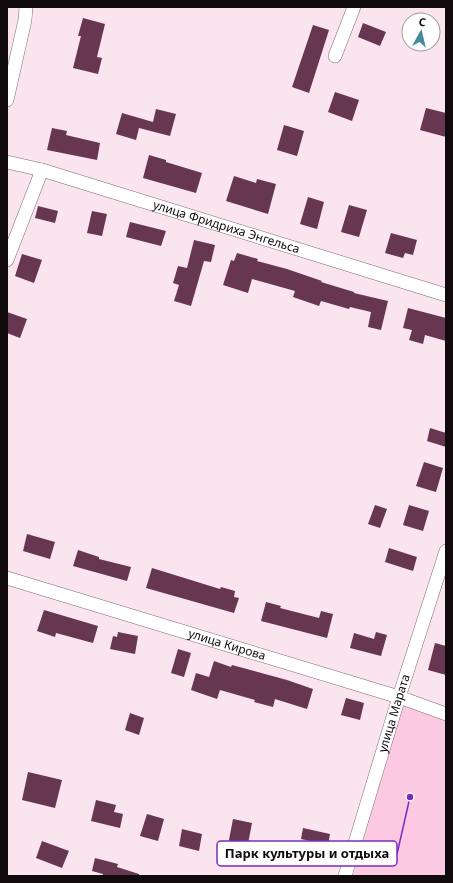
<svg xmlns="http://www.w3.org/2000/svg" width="453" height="883" font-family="'Noto Sans',sans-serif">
  <rect width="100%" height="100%" fill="#fae4ee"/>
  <path fill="#fbc9e2" d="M 402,702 L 446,718 L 446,876 L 353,876 Z"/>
  <path fill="#673651" d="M 83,18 L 105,24 L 97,57 L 102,58 L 98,74 L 73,68 L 81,36 L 78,36 Z
    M 363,23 L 386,32 L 380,46 L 358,37 Z
    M 313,25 L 329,30 L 309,93 L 292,87 Z
    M 335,92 L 359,100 L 352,121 L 328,112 Z
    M 426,108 L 446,113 L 446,137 L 420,130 Z
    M 156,109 L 176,114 L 170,136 L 139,128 L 136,140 L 116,134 L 122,113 L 153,122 Z
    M 284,125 L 304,131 L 297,156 L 277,150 Z
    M 52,128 L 67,131 L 66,135 L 100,143 L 97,160 L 47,150 Z
    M 149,155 L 166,160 L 166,162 L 202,173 L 196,193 L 143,178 Z
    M 234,176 L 256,183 L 257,179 L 276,184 L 268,214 L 226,201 Z
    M 308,197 L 324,202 L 317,229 L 300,224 Z
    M 349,205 L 367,210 L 359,237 L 341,232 Z
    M 38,206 L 58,211 L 55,223 L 35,218 Z
    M 92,211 L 107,214 L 102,236 L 87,233 Z
    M 130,222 L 166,231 L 161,246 L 126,237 Z
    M 391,233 L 417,240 L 413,255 L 405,253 L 403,258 L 385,253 Z
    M 194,240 L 215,245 L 211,262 L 204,261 L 191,306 L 174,301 L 179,285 L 173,283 L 178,266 L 187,268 Z
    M 237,253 L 258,259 L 257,261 L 287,269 L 322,281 L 321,282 L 354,292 L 354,293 L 388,301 L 381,330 L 368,327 L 371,312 L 350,307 L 349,309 L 321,301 L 319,306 L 293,297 L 295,291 L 252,279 L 248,293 L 223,285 L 231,260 L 234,261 Z
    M 22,254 L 42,260 L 34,283 L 15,276 Z
    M 408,308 L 446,318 L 446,341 L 425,335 L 423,344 L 409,340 L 412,330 L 403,328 Z
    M 7,312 L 27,319 L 20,338 L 7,333 Z
    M 430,428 L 446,433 L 446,447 L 427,441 Z
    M 424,462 L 443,468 L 436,492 L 416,486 Z
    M 375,505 L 387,509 L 380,528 L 368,524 Z
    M 409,505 L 429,511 L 423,531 L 403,525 Z
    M 27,534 L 55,542 L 50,559 L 23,551 Z
    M 389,548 L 417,557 L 413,571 L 385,562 Z
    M 78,550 L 99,557 L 99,559 L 131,567 L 127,581 L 73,566 Z
    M 152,568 L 220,589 L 221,587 L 235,591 L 234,597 L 239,598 L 234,613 L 146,588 Z
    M 266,602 L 281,606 L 280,608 L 319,618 L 321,611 L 333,614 L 327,638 L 261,621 Z
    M 44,610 L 98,626 L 93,643 L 56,633 L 55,637 L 37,631 Z
    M 118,632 L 138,636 L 135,654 L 110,649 L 113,636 L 117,637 Z
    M 376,632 L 387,635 L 381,656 L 350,648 L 354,633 L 374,639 Z
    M 435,643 L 446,646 L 446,675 L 428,670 Z
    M 178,649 L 191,653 L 184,677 L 171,673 Z
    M 214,661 L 231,667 L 232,665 L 287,680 L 313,689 L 307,709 L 275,699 L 273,707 L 254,702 L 255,700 L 220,690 L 217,699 L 191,690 L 196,673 L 209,677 Z
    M 346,698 L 364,703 L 360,720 L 341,715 Z
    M 130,713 L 144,718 L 139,735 L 125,730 Z
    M 28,772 L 62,780 L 55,808 L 22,800 Z
    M 96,800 L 116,805 L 114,812 L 123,814 L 120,828 L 91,821 Z
    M 147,814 L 164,819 L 158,841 L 140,836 Z
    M 233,819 L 252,823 L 247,849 L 228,845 Z
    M 303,828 L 330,834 L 328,845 L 301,839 Z
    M 182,829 L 202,834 L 199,851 L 179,846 Z
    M 42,841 L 69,851 L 62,868 L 36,858 Z
    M 95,858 L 118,864 L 117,867 L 139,874 L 139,876 L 103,876 L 103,874 L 92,871 Z"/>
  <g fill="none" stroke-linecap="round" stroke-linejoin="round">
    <defs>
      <g id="minor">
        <path d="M 335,56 L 354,7"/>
        <path d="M 7,100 L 25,20 L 26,7"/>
        <path id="s1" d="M 7,162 L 42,170 L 446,295"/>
        <path d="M 7,260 L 42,170"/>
        <path id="s2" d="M 7,578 L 399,697 L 446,714"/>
        <path id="s3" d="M 345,876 L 399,697 L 446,551"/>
      </g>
    </defs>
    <use href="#minor" stroke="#7e6b74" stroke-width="14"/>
    <use href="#minor" stroke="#fff" stroke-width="13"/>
  </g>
  <g text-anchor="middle" stroke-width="4" stroke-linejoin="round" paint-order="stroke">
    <g font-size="12" fill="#110a0d" stroke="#fff">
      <text dy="4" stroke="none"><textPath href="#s1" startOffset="229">улица Фридриха Энгельса</textPath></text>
      <text dy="4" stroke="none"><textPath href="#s2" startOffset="230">улица Кирова</textPath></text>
      <text dy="4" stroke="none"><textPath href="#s3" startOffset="170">улица Марата</textPath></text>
    </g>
  </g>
  <path fill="none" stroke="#7b2cbf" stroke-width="1.5" d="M410 797L397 854"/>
  <circle fill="#7b2cbf" stroke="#fff" stroke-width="1.5" cx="410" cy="797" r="4"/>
  <rect fill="#fff" stroke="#7b2cbf" stroke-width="1.5" x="217" y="841" width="180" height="25" rx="4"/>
  <g font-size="13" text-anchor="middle" font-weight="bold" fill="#110a0d">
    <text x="307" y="858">Парк культуры и отдыха</text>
  </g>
  <rect width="453" height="883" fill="none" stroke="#110a0d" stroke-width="16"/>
  <g transform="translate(421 32) rotate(8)"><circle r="19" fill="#ffffff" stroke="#a09d9e"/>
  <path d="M0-3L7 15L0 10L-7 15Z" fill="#478a9a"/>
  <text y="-6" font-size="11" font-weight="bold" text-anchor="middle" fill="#110a0d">С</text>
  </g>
</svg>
